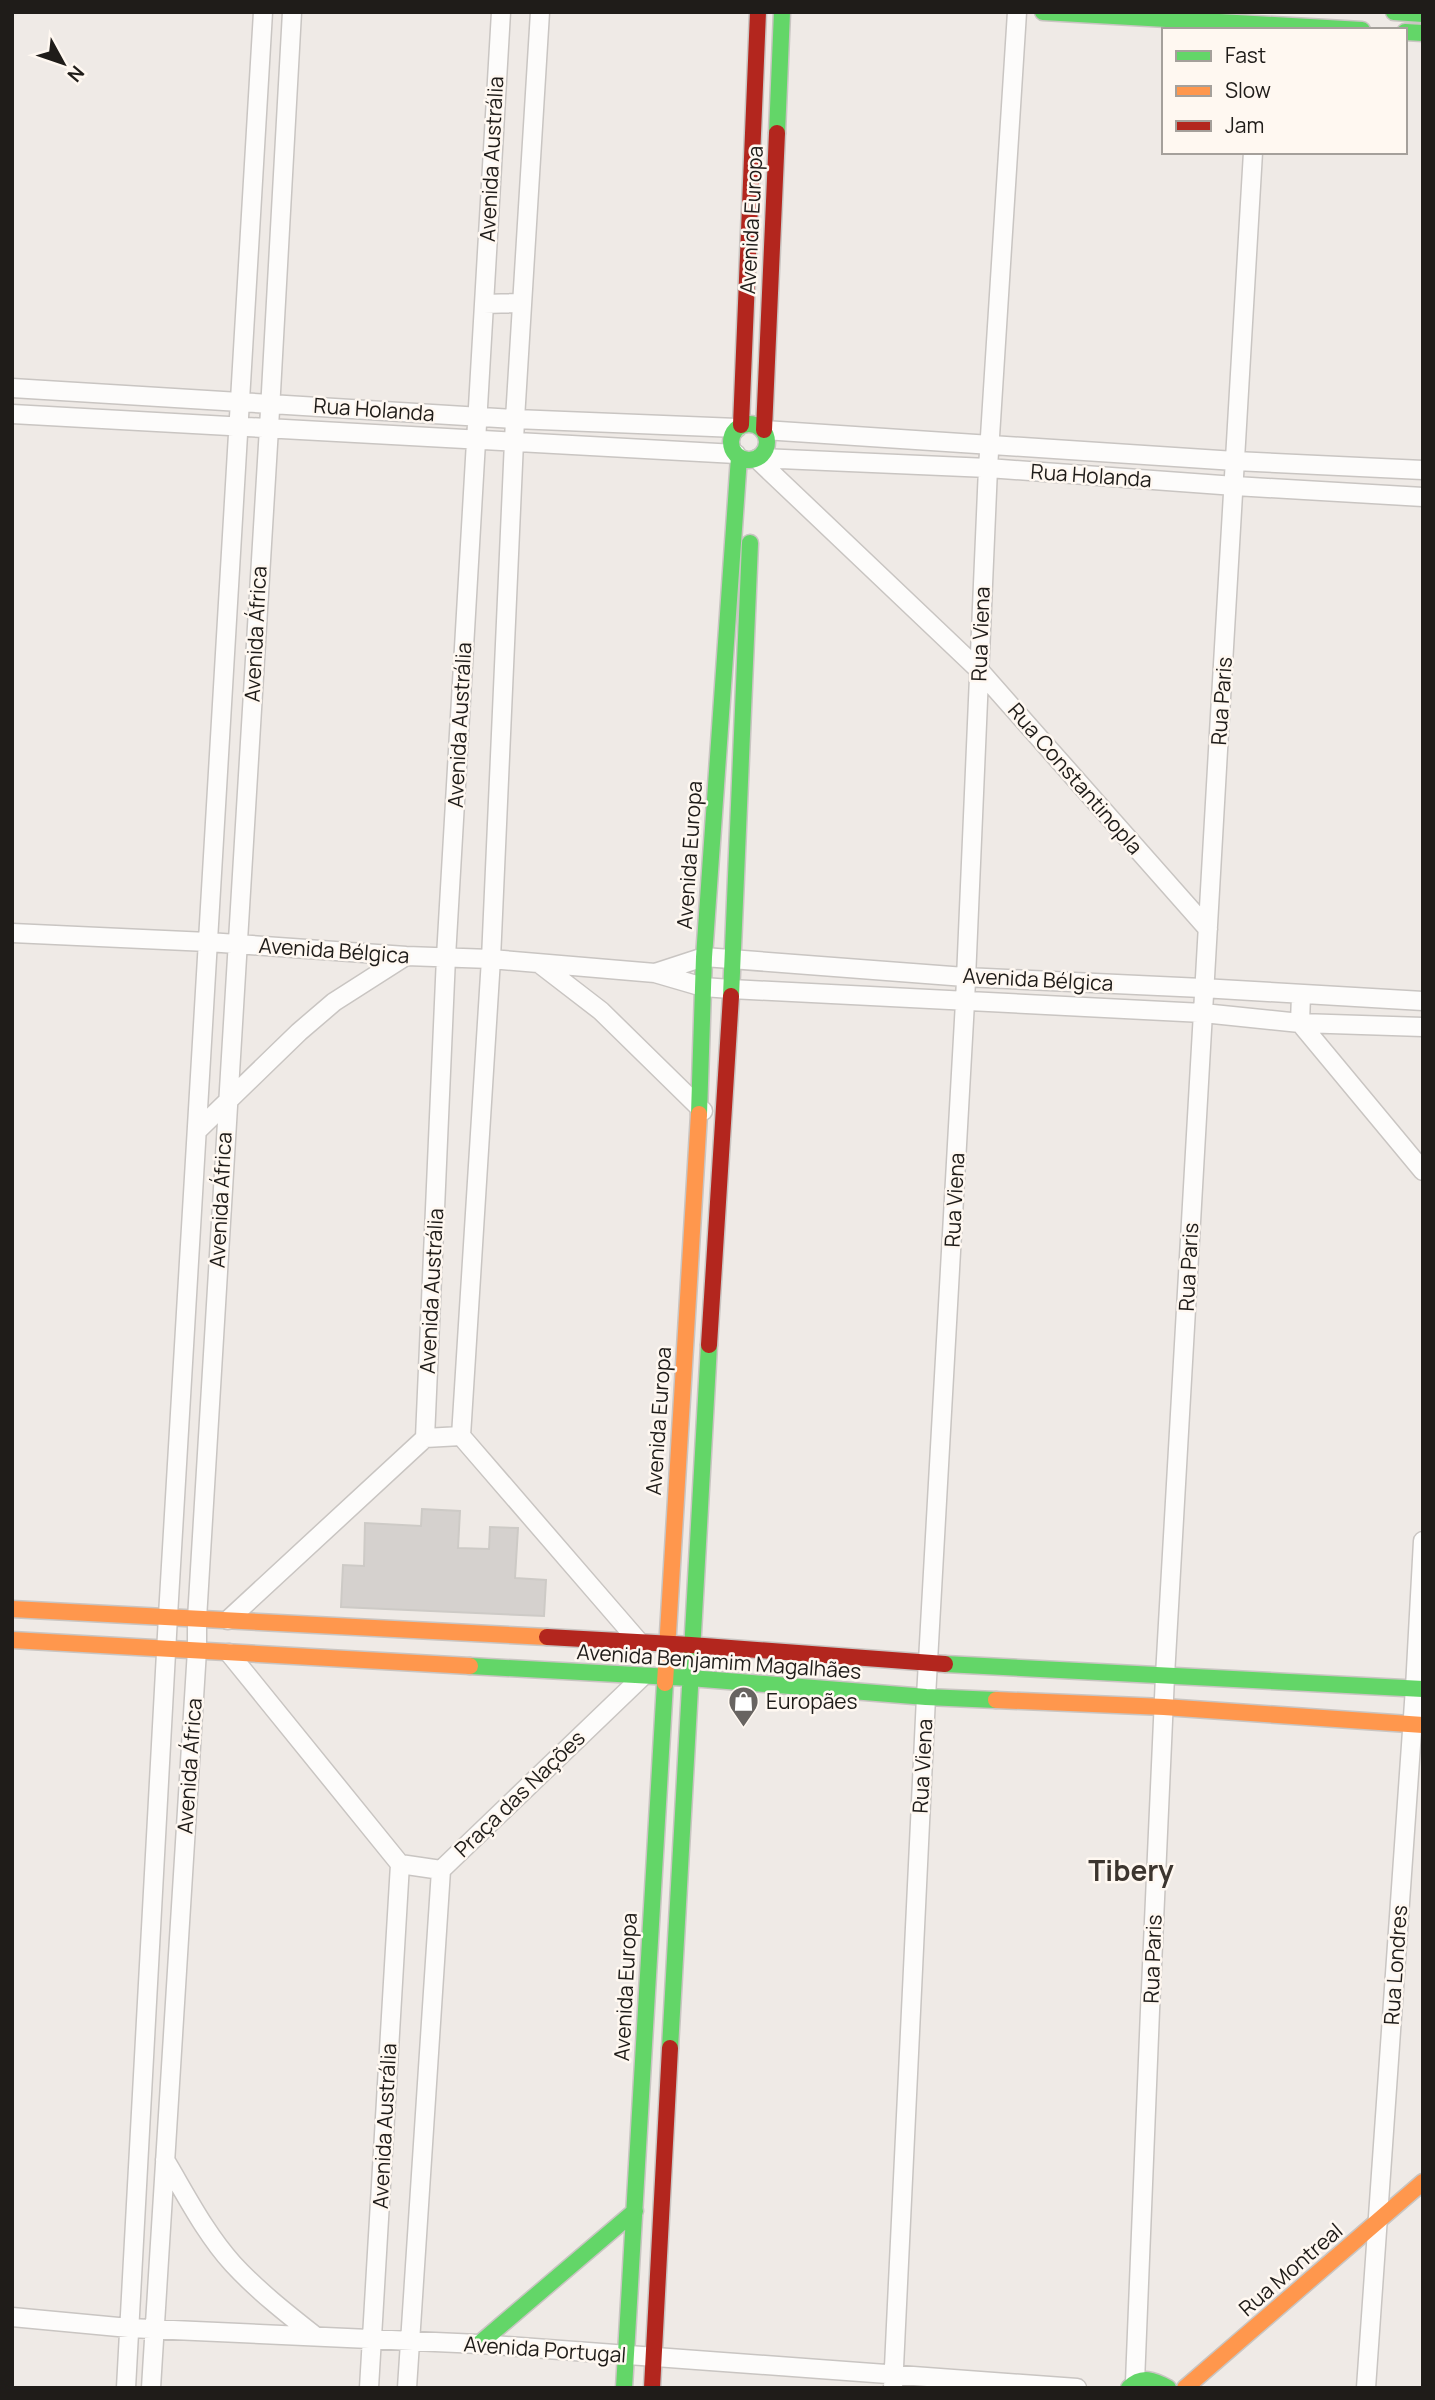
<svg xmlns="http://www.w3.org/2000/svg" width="1435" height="2400" font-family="Manrope,sans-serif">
  <rect width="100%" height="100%" fill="#efeae6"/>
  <path fill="#d5d1ce" stroke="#cdcac6" stroke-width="2" d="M 422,1509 L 460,1511 L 458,1548 L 489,1549 L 490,1527 L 518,1528 L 515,1578 L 546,1580 L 544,1616 L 341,1607 L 343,1565 L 364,1566 L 365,1523 L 421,1526 Z"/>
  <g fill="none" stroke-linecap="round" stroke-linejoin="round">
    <defs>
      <path id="street" d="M 484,304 L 522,303
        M 12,388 L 515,419 L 737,428
        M 12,414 L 736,454
        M 764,430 L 1235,461 L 1423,470
        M 759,458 L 988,468 L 1235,486 L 1423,497
        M 757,459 L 980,671 L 1208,929
        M 12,933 L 208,942 L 406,956 L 491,959 L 655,973 L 703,987 L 731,989 L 1203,1013 L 1300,1023 L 1423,1027
        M 540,964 L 601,1011 L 703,1111
        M 655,973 L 704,957 L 965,977 L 1202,988 L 1423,1001
        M 1301,995 L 1300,1023 L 1423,1171
        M 198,1130 L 299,1032 L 334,1002 L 406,956
        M 461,1436 L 491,959 L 515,419 L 540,12
        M 425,1438 L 446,957 L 501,12
        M 228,1620 L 425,1438 L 461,1436 L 640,1643
        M 229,1653 L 400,1864 L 441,1870 L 642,1677
        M 165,2160 C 186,2195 205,2233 233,2264 C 257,2290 286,2313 314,2335
        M 12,2317 L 129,2328 L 479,2344 L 1077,2388
        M 1135,2382 C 1145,2147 1153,1911 1165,1676 C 1192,1168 1224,660 1253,152
        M 126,2388 L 168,1616 L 263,12
        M 151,2388 L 197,1650 L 197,1619 L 269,428 L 292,12
        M 369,2388 L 400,1864
        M 407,2388 L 441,1870
        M 893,2388 L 926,1697 L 965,1002 L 988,468 L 1017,12
        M 1366,2388 L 1415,1688 L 1423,1541"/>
      <path id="fast" d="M 1043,12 L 1362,30
        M 1394,12 L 1423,14
        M 1405,32 L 1423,33
        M 777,133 L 782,12
        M731 442a18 18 0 1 1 36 0a18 18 0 1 1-36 0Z
        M 731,996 L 750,543
        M 699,1114 L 704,957 L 739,457
        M 945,1664 L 1423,1689
        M 470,1666 L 690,1678 L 926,1697 L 996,1700
        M 670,2048 L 709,1345
        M 479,2344 L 635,2211
        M 624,2388 L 665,1683
        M 1129,2388 C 1142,2375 1154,2380 1168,2388"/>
      <path id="slow" d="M 12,1609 L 547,1637
        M 12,1640 L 470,1666
        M 665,1683 L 699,1114
        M 996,1700 L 1164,1707 L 1423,1725
        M 1185,2388 L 1423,2182"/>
      <path id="jam" d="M 741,425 L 758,12
        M 764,430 L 777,133
        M 709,1345 L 731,996
        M 547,1637 L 691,1645 L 945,1664
        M 652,2388 L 670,2048"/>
    </defs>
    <use href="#street" stroke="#c9c5c2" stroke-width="21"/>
    <use href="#fast" stroke="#c9c5c2" stroke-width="19"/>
    <use href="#slow" stroke="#c9c5c2" stroke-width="19"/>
    <use href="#jam" stroke="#c9c5c2" stroke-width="19"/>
    <use href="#street" stroke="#fdfcfb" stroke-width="18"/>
    <use href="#fast" stroke="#63d668" stroke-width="16"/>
    <use href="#slow" stroke="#ff974d" stroke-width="16"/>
    <use href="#jam" stroke="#b3261e" stroke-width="16"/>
  </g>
  <defs>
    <symbol id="shop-pin" viewBox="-11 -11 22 30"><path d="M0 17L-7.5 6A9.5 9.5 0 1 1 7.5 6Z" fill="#686461" stroke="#fff8f1"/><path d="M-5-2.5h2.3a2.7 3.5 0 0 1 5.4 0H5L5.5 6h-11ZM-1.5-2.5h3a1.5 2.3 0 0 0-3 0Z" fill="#fff"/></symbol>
  </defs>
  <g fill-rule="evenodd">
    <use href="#shop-pin" x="726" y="1684" width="35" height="47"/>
  </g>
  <g text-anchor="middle" stroke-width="5" stroke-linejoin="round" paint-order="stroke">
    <g font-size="21" fill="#1f1c19" stroke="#fff8f1">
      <text transform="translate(492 159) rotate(-87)" y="7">Avenida Austrália</text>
      <text transform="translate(752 220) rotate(-87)" y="7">Avenida Europa</text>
      <text transform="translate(374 410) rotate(4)" y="7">Rua Holanda</text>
      <text transform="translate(1091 476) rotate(4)" y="7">Rua Holanda</text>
      <text transform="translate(256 634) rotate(-87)" y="7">Avenida África</text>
      <text transform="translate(981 634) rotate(-88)" y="7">Rua Viena</text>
      <text transform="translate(1222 701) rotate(-86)" y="7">Rua Paris</text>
      <text transform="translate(460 725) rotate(-87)" y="7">Avenida Austrália</text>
      <text transform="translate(1075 779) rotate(49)" y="7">Rua Constantinopla</text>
      <text transform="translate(690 855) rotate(-86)" y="7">Avenida Europa</text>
      <text transform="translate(334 951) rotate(4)" y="7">Avenida Bélgica</text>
      <text transform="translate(1038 980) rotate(3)" y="7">Avenida Bélgica</text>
      <text transform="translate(221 1200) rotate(-87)" y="7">Avenida África</text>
      <text transform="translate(955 1200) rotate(-87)" y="7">Rua Viena</text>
      <text transform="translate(1189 1267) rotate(-87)" y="7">Rua Paris</text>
      <text transform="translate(432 1291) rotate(-87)" y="7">Avenida Austrália</text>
      <text transform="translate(659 1421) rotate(-86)" y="7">Avenida Europa</text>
      <text transform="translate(719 1662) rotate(4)" y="7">Avenida Benjamim Magalhães</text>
      <text transform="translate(190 1766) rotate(-86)" y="7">Avenida África</text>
      <text transform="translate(923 1766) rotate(-87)" y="7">Rua Viena</text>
      <text transform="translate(520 1794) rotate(-44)" y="7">Praça das Nações</text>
      <text transform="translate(1153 1959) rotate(-88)" y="7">Rua Paris</text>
      <text transform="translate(1396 1965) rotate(-86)" y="7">Rua Londres</text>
      <text transform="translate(626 1987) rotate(-87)" y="7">Avenida Europa</text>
      <text transform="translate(385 2126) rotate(-87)" y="7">Avenida Austrália</text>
      <text transform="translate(1291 2270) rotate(-41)" y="7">Rua Montreal</text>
      <text transform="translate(545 2350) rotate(4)" y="7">Avenida Portugal</text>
    </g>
    <g font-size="21" fill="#1f1c19" stroke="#fff8f1" text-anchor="start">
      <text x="766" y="1709">Europães</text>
    </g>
    <g font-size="28" font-weight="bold" fill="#3c352f" stroke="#fff8f1">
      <text x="1131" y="1881">Tibery</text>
    </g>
  </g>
  <rect width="1435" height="2400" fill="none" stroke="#1f1c19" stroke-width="28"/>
  <rect x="1162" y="28" width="245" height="126" fill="#fff8f1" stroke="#a5a09b" stroke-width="2"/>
  <rect x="1176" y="51" width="35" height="10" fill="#63d668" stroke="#a5a09b" stroke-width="2"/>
  <text x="1225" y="63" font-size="21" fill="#1f1c19">Fast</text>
  <rect x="1176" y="86" width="35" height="10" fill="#ff974d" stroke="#a5a09b" stroke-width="2"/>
  <text x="1225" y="98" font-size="21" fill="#1f1c19">Slow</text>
  <rect x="1176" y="121" width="35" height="10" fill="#b3261e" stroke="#a5a09b" stroke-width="2"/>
  <text x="1225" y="133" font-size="21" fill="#1f1c19">Jam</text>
  <g transform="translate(63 63) rotate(130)" stroke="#fff8f1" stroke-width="5" paint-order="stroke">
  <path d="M0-5L12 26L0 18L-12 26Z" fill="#1f1c19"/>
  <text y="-10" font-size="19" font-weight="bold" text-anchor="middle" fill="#1f1c19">N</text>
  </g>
</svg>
